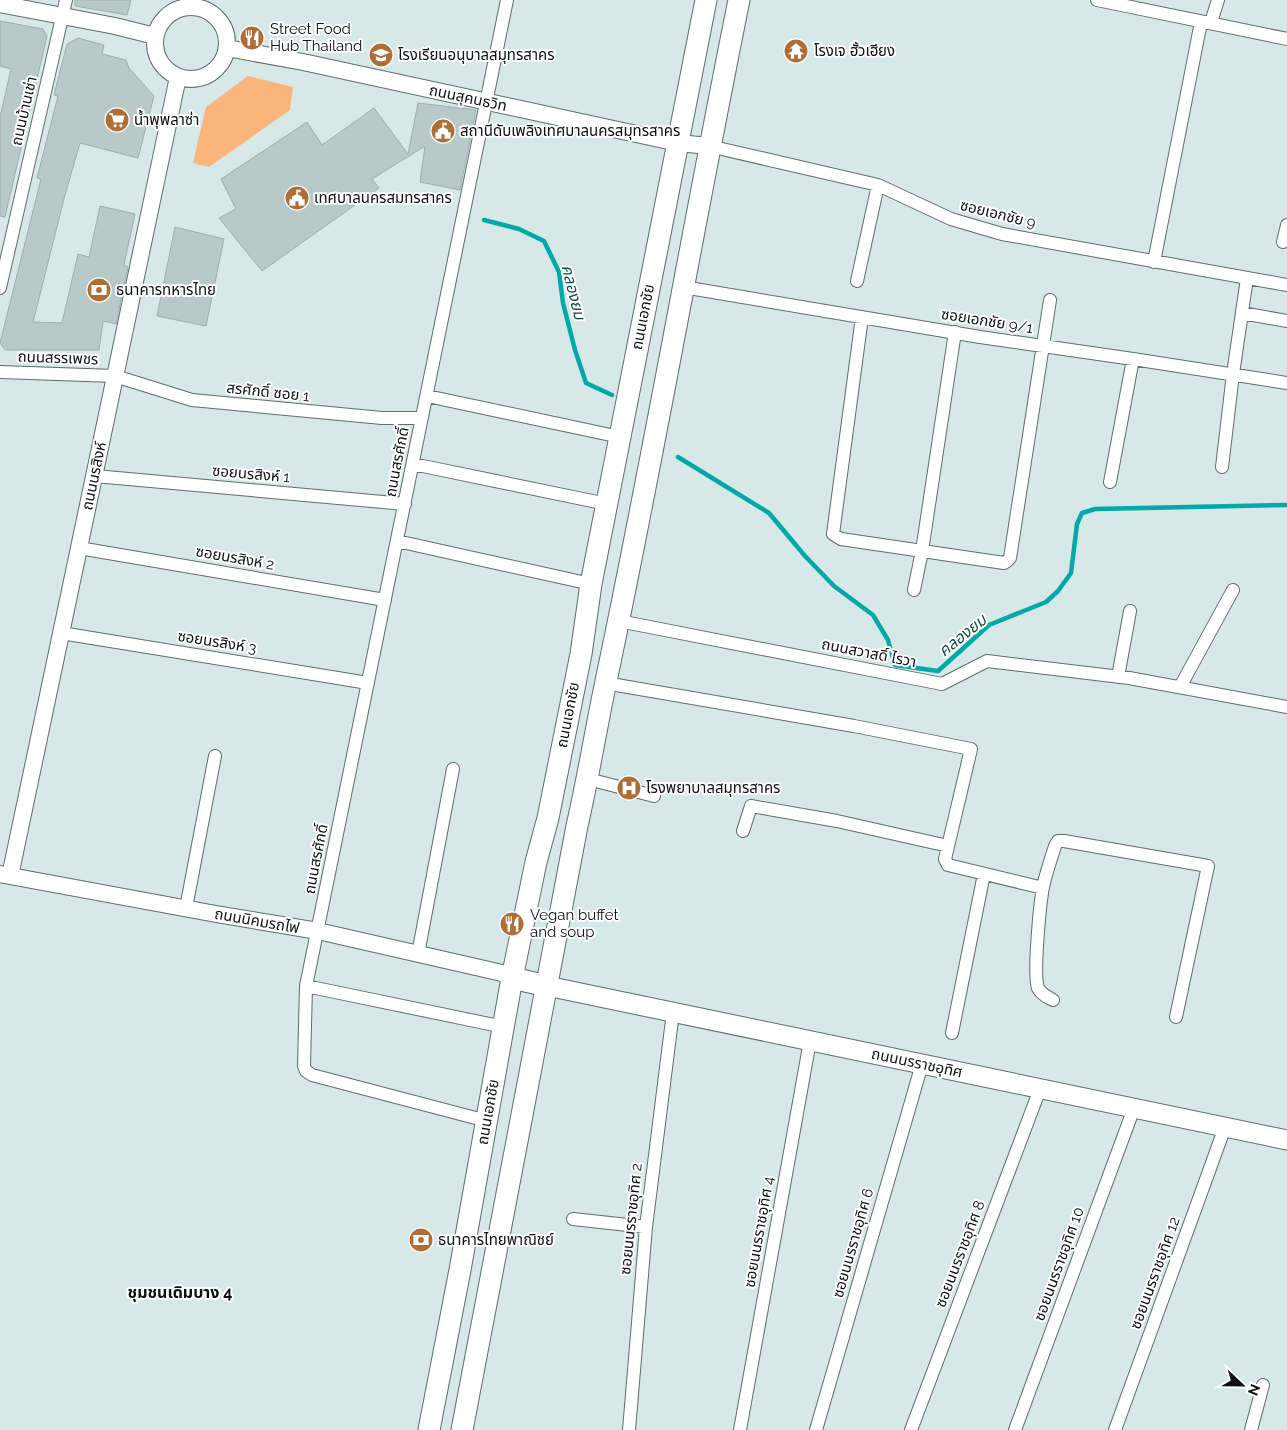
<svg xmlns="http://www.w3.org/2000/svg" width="1287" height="1430" font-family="Raleway,'Noto Sans Thai',sans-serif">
  <rect width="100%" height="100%" fill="#d6e8e7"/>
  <path fill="#f9b57c" d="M 248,76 L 293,87 L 290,110 L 209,167 L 193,163 L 206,107 Z"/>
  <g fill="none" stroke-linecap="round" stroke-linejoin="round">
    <path stroke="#02a9a8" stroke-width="4.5" d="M 484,220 L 519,229 L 544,241 L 559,272 L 563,303 L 575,350 L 586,383 L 612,395
      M 678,457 L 769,513 L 805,556 L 834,586 L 873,615 L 888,640 L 895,665 L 938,671 L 989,625 L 1046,602 L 1058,591 L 1071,573 L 1077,524 L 1082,513 L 1095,509 L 1287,505"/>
  </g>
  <path fill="#b7c9c8" stroke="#9eafaf" d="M 75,0 L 131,0 L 127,15 L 75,6 Z
    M 0,21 L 43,29 L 47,36 L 5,217 L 0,216 L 0,117 L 11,69 L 0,66 Z
    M 78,38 L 104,45 L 102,54 L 126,60 L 129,68 L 154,96 L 138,158 L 80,143 L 65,195 L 33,322 L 62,323 L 78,254 L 89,257 L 100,206 L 135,214 L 124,265 L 128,267 L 116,324 L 103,321 L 99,350 L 5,350 L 0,343 L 41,179 L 37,178 L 58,96 L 54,95 L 67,44 Z
    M 418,103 L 476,110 L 460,190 L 420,182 L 425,146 L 372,179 L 379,188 L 262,271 L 219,218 L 236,209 L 221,179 L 307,122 L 322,145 L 374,108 L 408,154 Z
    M 175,227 L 224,239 L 206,326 L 157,316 Z"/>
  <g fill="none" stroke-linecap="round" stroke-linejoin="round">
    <defs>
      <path id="minor" d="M 1097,0 L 1287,39
        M 1211,22 L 1218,0
        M 709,146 L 878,185 L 951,219 L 1002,234 L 1287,285
        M 1283,242 L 1287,225
        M 1154,262 L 1201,22
        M 857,281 L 878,185
        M 683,287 L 980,337 L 1133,359 L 1287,383
        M 0,288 L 66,0
        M 1242,313 L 1287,321
        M 862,317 L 833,534 L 841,539 L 1004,563 L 1007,561 L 1010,558 L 1050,300
        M 0,372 L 115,376 L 192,400 L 382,418 L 422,418
        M 427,396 L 620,437
        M 413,464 L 607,504
        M 1222,467 L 1233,374 L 1247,278
        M 95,476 L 405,504
        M 1110,482 L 1133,359
        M 397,541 L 591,584
        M 79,548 L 385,600
        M 914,590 L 922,551 L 955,332
        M 619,621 L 942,684 L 987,661 L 1129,678 L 1287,707
        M 61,633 L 368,683
        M 1118,677 L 1130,611
        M 605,683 L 854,726 L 971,749 L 945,859 L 948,865 L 1043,888
        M 1180,687 L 1233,590
        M 588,779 L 654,796
        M 743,831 L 751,806 L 837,821 L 948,846
        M 186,908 L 215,756
        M 418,954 L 453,769
        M 306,986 L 504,1027
        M 1053,1000 C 1047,997 1041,994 1038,988 C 1033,974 1040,904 1043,887 C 1046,873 1051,859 1055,846 L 1058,841 L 1064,841 L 1208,866 L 1176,1017
        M 952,1033 L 984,874
        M 487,1121 L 312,1075 L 306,1071 L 304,1066 L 306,986 L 507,0
        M 573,1219 L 646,1227
        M 629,1430 L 646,1227 L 673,1012
        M 740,1430 L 810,1041
        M 816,1430 L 922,1064
        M 911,1430 L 1040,1089
        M 1015,1430 L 1134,1108
        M 1115,1430 L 1225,1127
        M 1251,1430 L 1263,1385"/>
      <path id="tertiary" d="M 0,4 L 115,26 L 155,36
        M155 43a36 36 0 1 1 72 0a36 36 0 1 1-72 0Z
        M 227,48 L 303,62 L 678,143 L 709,146
        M 0,874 L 216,914 L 318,931 L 502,973 L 512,978
        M 10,876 L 178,77"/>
      <path id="secondary" d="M 547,986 L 1287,1140"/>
      <path id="primary" d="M 512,978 L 547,986
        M 429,1430 L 460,1270 L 512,978 L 536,862 L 548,818 L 581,654 L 591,584 L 706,0
        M 462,1430 L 577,826 C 588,778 596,729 606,681 C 654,455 693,227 739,0"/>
    </defs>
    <use href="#minor" stroke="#5e6e6d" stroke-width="14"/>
    <use href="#tertiary" stroke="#5e6e6d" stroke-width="18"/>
    <use href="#secondary" stroke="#5e6e6d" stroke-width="21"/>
    <use href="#primary" stroke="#5e6e6d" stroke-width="23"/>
    <use href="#minor" stroke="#fff" stroke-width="12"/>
    <use href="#tertiary" stroke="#fff" stroke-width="16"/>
    <use href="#secondary" stroke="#fff" stroke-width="19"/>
    <use href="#primary" stroke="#fff" stroke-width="21"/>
  </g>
  <defs>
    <symbol id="restaurant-disc" viewBox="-11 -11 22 22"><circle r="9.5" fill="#ae6e36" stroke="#fff"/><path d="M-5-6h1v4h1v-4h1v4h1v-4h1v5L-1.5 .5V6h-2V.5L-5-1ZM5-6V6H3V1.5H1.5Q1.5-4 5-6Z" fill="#fff"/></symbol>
    <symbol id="temple-disc" viewBox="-11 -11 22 22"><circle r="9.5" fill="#ae6e36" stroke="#fff"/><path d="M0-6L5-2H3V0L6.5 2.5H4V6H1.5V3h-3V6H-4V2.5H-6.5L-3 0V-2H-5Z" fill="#fff"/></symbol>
    <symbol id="school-disc" viewBox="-11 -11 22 22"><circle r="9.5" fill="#ae6e36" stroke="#fff"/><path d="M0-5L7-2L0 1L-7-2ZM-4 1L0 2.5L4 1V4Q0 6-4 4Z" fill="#fff"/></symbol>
    <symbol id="supermarket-disc" viewBox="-11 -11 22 22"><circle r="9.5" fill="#ae6e36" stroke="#fff"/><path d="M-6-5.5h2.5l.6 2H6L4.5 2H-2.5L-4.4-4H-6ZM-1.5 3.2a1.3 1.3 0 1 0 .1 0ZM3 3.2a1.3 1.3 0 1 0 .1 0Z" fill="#fff"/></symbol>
    <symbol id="civic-disc" viewBox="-11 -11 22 22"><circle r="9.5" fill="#ae6e36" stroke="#fff"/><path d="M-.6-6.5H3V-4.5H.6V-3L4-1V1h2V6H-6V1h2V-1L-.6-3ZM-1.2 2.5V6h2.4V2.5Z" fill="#fff"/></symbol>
    <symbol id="bank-disc" viewBox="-11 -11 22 22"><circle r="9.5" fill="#ae6e36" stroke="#fff"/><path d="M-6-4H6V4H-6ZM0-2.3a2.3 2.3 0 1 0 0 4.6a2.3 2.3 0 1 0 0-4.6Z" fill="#fff"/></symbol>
    <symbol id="hospital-disc" viewBox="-11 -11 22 22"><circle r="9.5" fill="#ae6e36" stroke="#fff"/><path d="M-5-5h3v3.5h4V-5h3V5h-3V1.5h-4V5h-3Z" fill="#fff"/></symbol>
  </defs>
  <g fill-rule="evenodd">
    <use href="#restaurant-disc" x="238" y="24" width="28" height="28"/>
    <use href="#temple-disc" x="782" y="37" width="28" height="28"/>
    <use href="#school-disc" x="367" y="41" width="28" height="28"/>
    <use href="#supermarket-disc" x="103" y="106" width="28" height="28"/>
    <use href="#civic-disc" x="429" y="117" width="28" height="28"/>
    <use href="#civic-disc" x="283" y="184" width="28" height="28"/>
    <use href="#bank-disc" x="85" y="276" width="28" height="28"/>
    <use href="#hospital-disc" x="615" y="774" width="28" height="28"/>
    <use href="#restaurant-disc" x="498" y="910" width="28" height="28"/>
    <use href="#bank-disc" x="407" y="1226" width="28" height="28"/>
  </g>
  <g text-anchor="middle" stroke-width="4" stroke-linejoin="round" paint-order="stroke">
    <g font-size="15" fill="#0a1010" stroke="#fff" text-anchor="start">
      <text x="270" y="34">Street Food<tspan x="270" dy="17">Hub Thailand</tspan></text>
      <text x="814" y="56">โรงเจ ฮั้วเฮียง</text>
      <text x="398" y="60">โรงเรียนอนุบาลสมุทรสาคร</text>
      <text x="134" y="125">น้ำพุพลาซ่า</text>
      <text x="460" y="136">สถานีดับเพลิงเทศบาลนครสมุทรสาคร</text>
      <text x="314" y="203">เทศบาลนครสมทรสาคร</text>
      <text x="116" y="295">ธนาคารทหารไทย</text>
      <text x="646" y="793">โรงพยาบาลสมุทรสาคร</text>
      <text x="530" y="920">Vegan buffet<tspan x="530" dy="17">and soup</tspan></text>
      <text x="438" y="1245">ธนาคารไทยพาณิชย์</text>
    </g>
    <g font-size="15" fill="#0a1010" stroke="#fff">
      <text transform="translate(468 98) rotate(12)" y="5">ถนนสุคนธวิท</text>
      <text transform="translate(24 111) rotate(-77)" y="5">ถนนบ้านเช่า</text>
      <text transform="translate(998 214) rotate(14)" y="5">ซอยเอกชัย 9</text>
      <text transform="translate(643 317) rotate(-79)" y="5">ถนนเอกชัย</text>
      <text transform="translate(987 321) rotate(9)" y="5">ซอยเอกชัย 9/1</text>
      <text transform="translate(58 358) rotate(2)" y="5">ถนนสรรเพชร</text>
      <text transform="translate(268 392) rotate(6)" y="5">สรศักดิ์ ซอย 1</text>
      <text transform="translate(397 462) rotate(-79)" y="5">ถนนสรศักดิ์</text>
      <text transform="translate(251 474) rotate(5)" y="5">ซอยนรสิงห์ 1</text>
      <text transform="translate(94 476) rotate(-78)" y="5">ถนนนรสิงห์</text>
      <text transform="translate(235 558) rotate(10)" y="5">ซอยนรสิงห์ 2</text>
      <text transform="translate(217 642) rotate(9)" y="5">ซอยนรสิงห์ 3</text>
      <text transform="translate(869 653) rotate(11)" y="5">ถนนสวาสดิ์ ไรวา</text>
      <text transform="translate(568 715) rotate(-79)" y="5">ถนนเอกชัย</text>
      <text transform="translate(316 859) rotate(-79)" y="5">ถนนสรศักดิ์</text>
      <text transform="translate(257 921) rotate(10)" y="5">ถนนนิคมรถไฟ</text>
      <text transform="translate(917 1063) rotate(12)" y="5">ถนนนรราชอุทิศ</text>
      <text transform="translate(488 1112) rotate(-80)" y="5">ถนนเอกชัย</text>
      <text transform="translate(631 1219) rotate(-84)" y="5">ซอยนนรราชอุทิศ 2</text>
      <text transform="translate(759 1232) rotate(-80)" y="5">ซอยนนรราชอุทิศ 4</text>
      <text transform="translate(853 1243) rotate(-74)" y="5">ซอยนนรราชอุทิศ 6</text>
      <text transform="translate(960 1254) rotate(-69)" y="5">ซอยนนรราชอุทิศ 8</text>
      <text transform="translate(1059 1264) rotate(-70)" y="5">ซอยนนรราชอุทิศ 10</text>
      <text transform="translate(1155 1273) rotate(-70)" y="5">ซอยนนรราชอุทิศ 12</text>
    </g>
    <g font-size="16" font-style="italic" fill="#104a4a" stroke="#fff">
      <text transform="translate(574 292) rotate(76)" y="6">คลองยม</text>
      <text transform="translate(962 635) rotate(-39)" y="6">คลองยม</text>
    </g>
    <g font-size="16" font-weight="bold" fill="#0a1010" stroke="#fff">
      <text x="180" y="1298">ชุมชนเดิมบาง 4</text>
    </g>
  </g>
  <g transform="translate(1242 1385) rotate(112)" stroke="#ffffff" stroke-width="4" paint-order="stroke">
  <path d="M0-4L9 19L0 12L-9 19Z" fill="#0a1010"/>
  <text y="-8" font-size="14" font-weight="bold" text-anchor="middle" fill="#0a1010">N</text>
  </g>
</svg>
